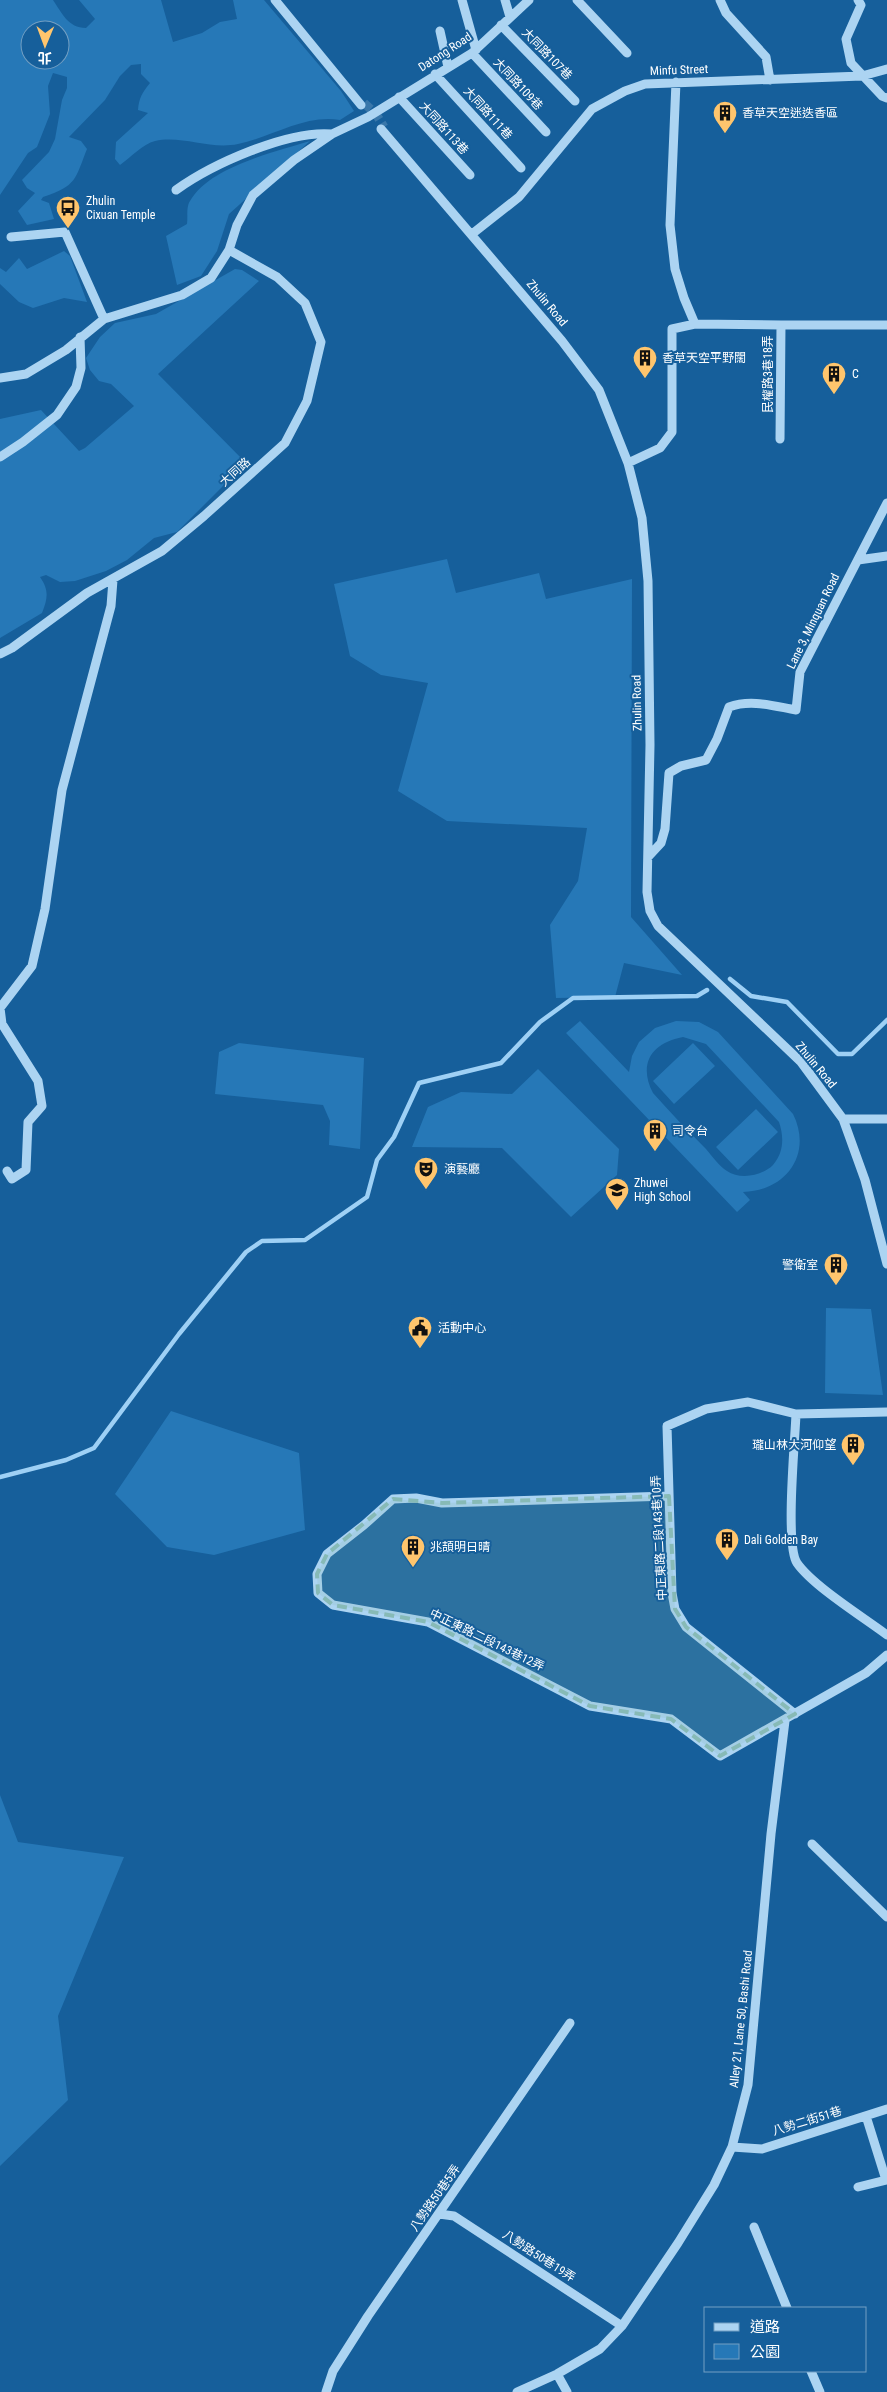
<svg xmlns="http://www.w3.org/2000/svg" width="887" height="2392" font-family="'Roboto Condensed','Noto Sans TC',sans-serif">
  <rect width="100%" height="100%" fill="#165f9b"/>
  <path fill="#2678b7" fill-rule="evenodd" d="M 0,0 L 53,0 C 62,13 68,28 86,28 L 95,19 L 79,0 L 161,0 L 173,42 L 202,33 L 220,22 L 237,19 L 233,0 L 264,0 L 341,91 L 354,111 L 340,120 C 305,114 272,137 238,144 C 210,150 182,135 155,141 C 143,144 130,158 120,165 L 115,159 L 116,142 L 148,113 L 138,110 C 139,98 142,93 150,83 L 141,74 L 141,64 L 131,65 L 120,76 L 105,100 L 69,137 L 81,141 L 87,149 C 75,179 77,186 43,197 L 41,200 L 49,203 L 54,219 L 27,225 L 18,211 L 35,193 L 27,188 L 22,180 L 49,152 L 55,139 L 62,100 L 67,88 L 67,77 L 53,73 L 48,86 L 50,114 L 37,147 L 28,153 L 0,195 ZM 30,30 L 60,30 L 60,60 L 30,60 Z
    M 310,141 L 229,214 L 217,251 L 201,276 L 177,285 L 166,236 L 187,224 C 188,217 186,207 190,201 C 209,167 274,152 310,141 Z
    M 64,251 L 70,256 L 87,302 L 64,298 L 33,308 L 19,302 L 0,284 L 0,268 L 6,272 L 19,258 L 27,269 Z
    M 235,269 L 242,270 L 259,281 L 158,374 L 246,463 L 177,532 L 154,538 L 127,560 L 106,571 L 75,581 L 60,582 L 46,575 L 40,577 C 49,590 48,598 42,613 L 0,638 L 0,419 L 41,410 L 79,451 L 85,448 L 134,406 L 111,384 L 99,381 L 90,370 L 86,358 L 100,337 L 115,323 L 156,314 Z
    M 447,559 L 456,593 L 539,573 L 546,599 L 632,579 L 631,917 L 682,975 L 624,963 L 615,997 L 556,998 L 550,925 L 578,881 L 587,828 L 447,821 L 398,791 L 428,683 L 381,675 L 350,656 L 334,584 Z
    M 580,1021 L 629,1072 L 632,1056 L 639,1042 L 655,1028 L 676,1021 L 699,1022 L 718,1032 L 793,1114 C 813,1154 786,1191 743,1192 L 750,1200 L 737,1212 L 566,1033 ZM 683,1037 L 706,1044 L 779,1122 C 784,1137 784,1152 773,1165 C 762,1176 740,1180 727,1171 C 719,1166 712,1156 706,1149 C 688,1131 670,1112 653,1093 C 638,1064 651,1043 683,1037 Z
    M 239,1043 L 364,1058 L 360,1149 L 329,1145 L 330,1121 L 323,1105 L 215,1094 L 219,1052 Z
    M 693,1043 L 715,1066 L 674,1104 L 653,1081 Z
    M 538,1069 L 619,1149 L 617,1175 L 571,1217 L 502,1148 L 412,1147 L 428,1107 L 461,1092 L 512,1094 Z
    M 756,1109 L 778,1132 L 738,1170 L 716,1147 Z
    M 826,1308 L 871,1309 L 883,1395 L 825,1393 Z
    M 171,1411 L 299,1453 L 305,1530 L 214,1555 L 167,1547 L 115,1494 Z
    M 0,1795 L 18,1842 L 124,1857 L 58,2016 L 68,2100 L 0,2166 Z"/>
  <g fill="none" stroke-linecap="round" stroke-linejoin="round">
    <path stroke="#9ed0f5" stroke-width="4.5" d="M 730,979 L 751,996 L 787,1002 L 838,1054 L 852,1054 L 887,1020
      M 0,1477 L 66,1460 L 94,1448 L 179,1334 L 246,1252 L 262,1241 L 305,1240 L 367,1197 L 377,1160 L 394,1137 L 419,1083 L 501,1063 L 540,1022 L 573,998 L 697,996 L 707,990"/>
    <path stroke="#3977aa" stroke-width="9" stroke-dasharray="9 4.5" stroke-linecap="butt" d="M 364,103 L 376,114 L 384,127"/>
    <path stroke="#acd4f2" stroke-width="9" d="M 275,0 L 361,105
      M 462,0 L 476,50
      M 505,0 L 510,17
      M 577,0 L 627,53
      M 720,0 L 726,13 L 766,57 L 770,80
      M 858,0 L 861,5 L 846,39 L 851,63 L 882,96 L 887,98
      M 501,25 L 575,101
      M 440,31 L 448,67
      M 472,53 L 546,132
      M 435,74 L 521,168
      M 676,82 L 670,225 L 675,269 L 684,298 L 695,324
      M 399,97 L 470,175
      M 381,129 L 562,341 L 599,390 L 628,463 L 642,518 L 648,581 L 650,745 L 647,892 L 650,911 L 658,926 L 801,1062 L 843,1119 L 865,1180 L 887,1264
      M 176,190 C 212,164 288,130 332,134
      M 472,234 L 519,197 L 592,109 L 625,91 L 645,84 L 862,76 L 887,69
      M 11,237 L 65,232 L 104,319
      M 0,378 L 26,374 L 66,350 L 104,319 L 182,295 L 211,278 L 229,250 L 237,225 L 253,195 L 294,160 L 332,134 L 368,117 L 472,53 L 529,0
      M 780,439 L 781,325 L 887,325
      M 0,457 L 23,442 L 57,415 L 76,387 L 81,368 L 80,337
      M 628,463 L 660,448 L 672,432 L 672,329 L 695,324 L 781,325
      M 858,560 L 887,556
      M 0,654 L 12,648 L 87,593 L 162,551 L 204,516 L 285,443 L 307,401 L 321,342 L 305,303 L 277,277 L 229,250
      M 648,857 L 661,843 L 665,829 L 669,773 L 681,766 L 706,760 L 717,739 L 729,707 C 751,699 773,706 796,710 L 800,672 L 887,503
      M 843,1119 L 887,1119
      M 7,1171 L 12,1179 L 26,1170 L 28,1122 L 42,1106 L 38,1081 L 2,1024 L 0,1008 L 32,966 L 45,909 L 62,790 L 111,606 L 113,580
      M 796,1414 L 887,1412
      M 669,1496 L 442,1503 L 416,1498 L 393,1499 L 364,1525 L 327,1554 L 317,1574 L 318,1593 L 333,1605 L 428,1622 L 590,1706 L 671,1719 L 720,1756 L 866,1673 L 887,1655
      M 795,1714 L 686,1627 L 675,1609 L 672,1593 L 667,1426 L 706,1409 L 748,1402 L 796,1414 C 795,1441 785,1545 797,1563 C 813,1586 863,1617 887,1635
      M 812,1844 L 887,1917
      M 732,2147 L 762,2149 L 887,2109
      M 858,2187 L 886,2180 L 866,2116
      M 439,2214 L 454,2216 L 622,2326
      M 754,2227 L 787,2308
      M 811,2371 L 820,2392
      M 557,2374 L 567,2392
      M 326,2392 L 333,2371 L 368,2316 L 570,2023
      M 517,2392 L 557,2374 L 600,2349 L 622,2326 L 678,2243 L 714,2185 L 732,2147 L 748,2085 L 771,1834 L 785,1721"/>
  </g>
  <path fill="#87bab6" fill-opacity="0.2" stroke="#87bab6" stroke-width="4" stroke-dasharray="10 6" stroke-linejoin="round" d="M 669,1496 L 675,1609 L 686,1627 L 795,1714 L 720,1756 L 671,1719 L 590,1706 L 428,1622 L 333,1605 L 318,1593 L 317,1574 L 327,1554 L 393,1499 L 442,1503 Z"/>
  <defs>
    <symbol id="building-pin" viewBox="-11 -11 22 30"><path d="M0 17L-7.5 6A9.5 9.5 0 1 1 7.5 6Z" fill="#ffc56d" stroke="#165f9b"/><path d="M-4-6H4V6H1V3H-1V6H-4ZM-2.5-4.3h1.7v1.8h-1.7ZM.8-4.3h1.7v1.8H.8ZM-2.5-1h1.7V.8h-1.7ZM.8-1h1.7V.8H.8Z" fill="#111"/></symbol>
    <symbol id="bus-pin" viewBox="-11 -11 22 30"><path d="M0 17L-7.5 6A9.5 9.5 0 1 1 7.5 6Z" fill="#ffc56d" stroke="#165f9b"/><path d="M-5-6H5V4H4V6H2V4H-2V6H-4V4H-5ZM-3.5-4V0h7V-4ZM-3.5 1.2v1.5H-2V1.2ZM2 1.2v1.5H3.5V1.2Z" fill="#111"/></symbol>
    <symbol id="theatre-pin" viewBox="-11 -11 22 30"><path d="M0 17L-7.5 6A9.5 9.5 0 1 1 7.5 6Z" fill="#ffc56d" stroke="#165f9b"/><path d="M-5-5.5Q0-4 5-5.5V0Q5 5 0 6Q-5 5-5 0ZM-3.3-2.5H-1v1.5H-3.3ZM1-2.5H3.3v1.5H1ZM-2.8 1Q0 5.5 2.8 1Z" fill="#111"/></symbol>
    <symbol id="school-pin" viewBox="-11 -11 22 30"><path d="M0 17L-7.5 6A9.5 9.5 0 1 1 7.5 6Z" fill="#ffc56d" stroke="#165f9b"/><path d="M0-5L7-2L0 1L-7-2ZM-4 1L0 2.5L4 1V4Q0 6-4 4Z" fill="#111"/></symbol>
    <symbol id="civic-pin" viewBox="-11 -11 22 30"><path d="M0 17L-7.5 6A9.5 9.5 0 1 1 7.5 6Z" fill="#ffc56d" stroke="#165f9b"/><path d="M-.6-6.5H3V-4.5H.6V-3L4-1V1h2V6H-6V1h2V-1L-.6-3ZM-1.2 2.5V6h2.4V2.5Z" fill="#111"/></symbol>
  </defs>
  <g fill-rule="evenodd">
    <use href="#building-pin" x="711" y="99" width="28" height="38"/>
    <use href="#bus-pin" x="54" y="194" width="28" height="38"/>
    <use href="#building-pin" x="631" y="344" width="28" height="38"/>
    <use href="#building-pin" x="820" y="360" width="28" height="38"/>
    <use href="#building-pin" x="641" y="1117" width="28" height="38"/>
    <use href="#theatre-pin" x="412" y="1155" width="28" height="38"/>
    <use href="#school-pin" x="603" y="1176" width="28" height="38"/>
    <use href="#building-pin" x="822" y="1251" width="28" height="38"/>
    <use href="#civic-pin" x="406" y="1314" width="28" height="38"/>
    <use href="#building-pin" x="839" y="1431" width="28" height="38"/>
    <use href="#building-pin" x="713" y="1526" width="28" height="38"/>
    <use href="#building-pin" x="399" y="1533" width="28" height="38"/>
  </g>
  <g text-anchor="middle" stroke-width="4" stroke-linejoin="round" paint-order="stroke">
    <g font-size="12" fill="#fff" stroke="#165f9b">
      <text transform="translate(445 52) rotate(-33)" y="4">Datong Road</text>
      <text transform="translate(547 54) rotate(46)" y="4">大同路107巷</text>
      <text transform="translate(679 70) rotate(-2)" y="4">Minfu Street</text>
      <text transform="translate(518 84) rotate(47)" y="4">大同路109巷</text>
      <text transform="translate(488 113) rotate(48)" y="4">大同路111巷</text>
      <text transform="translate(444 128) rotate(48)" y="4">大同路113巷</text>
      <text transform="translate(547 303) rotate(50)" y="4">Zhulin Road</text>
      <text transform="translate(768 374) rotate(-90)" y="4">民權路3巷18弄</text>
      <text transform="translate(235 472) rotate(-42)" y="4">大同路</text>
      <text transform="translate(813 621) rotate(-64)" y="4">Lane 3, Minquan Road</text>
      <text transform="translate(637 703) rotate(-91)" y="4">Zhulin Road</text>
      <text transform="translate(816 1065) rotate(50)" y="4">Zhulin Road</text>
      <text transform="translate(659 1538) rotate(-93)" y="4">中正東路二段143巷10弄</text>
      <text transform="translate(487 1640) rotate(26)" y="4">中正東路二段143巷12弄</text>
      <text transform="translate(741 2019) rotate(-84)" y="4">Alley 21, Lane 50, Bashi Road</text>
      <text transform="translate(807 2121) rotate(-17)" y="4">八勢二街51巷</text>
      <text transform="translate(435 2198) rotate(-55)" y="4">八勢路50巷5弄</text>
      <text transform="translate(539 2256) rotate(33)" y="4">八勢路50巷19弄</text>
    </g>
    <g font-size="12" fill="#fff" stroke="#165f9b" text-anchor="start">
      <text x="742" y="117">香草天空迷迭香區</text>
      <text x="86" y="205">Zhulin<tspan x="86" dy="14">Cixuan Temple</tspan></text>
      <text x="662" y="362">香草天空平野闊</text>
      <text x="852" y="378">C</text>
      <text x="672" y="1135">司令台</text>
      <text x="444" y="1173">演藝廳</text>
      <text x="634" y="1187">Zhuwei<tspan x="634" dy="14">High School</tspan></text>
      <text x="818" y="1269" text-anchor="end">警衛室</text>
      <text x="438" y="1332">活動中心</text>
      <text x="836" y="1449" text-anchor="end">瓏山林大河仰望</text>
      <text x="744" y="1544">Dali Golden Bay</text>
      <text x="430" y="1551">兆頡明日晴</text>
    </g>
  </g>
  <rect x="704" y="2307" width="162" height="65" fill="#165f9b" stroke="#739fc3"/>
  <rect x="714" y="2323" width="25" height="8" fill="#acd4f2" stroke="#739fc3"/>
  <text x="750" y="2332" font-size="15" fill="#ffffff">道路</text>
  <rect x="714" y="2344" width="25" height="15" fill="#2678b7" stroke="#739fc3"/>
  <text x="750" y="2357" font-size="15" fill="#ffffff">公園</text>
  <g transform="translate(45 45) rotate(181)"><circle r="24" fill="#165f9b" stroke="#739fc3"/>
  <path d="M0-4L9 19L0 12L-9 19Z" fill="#ffc56d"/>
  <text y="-8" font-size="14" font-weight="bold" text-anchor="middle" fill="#ffffff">北</text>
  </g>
</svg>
